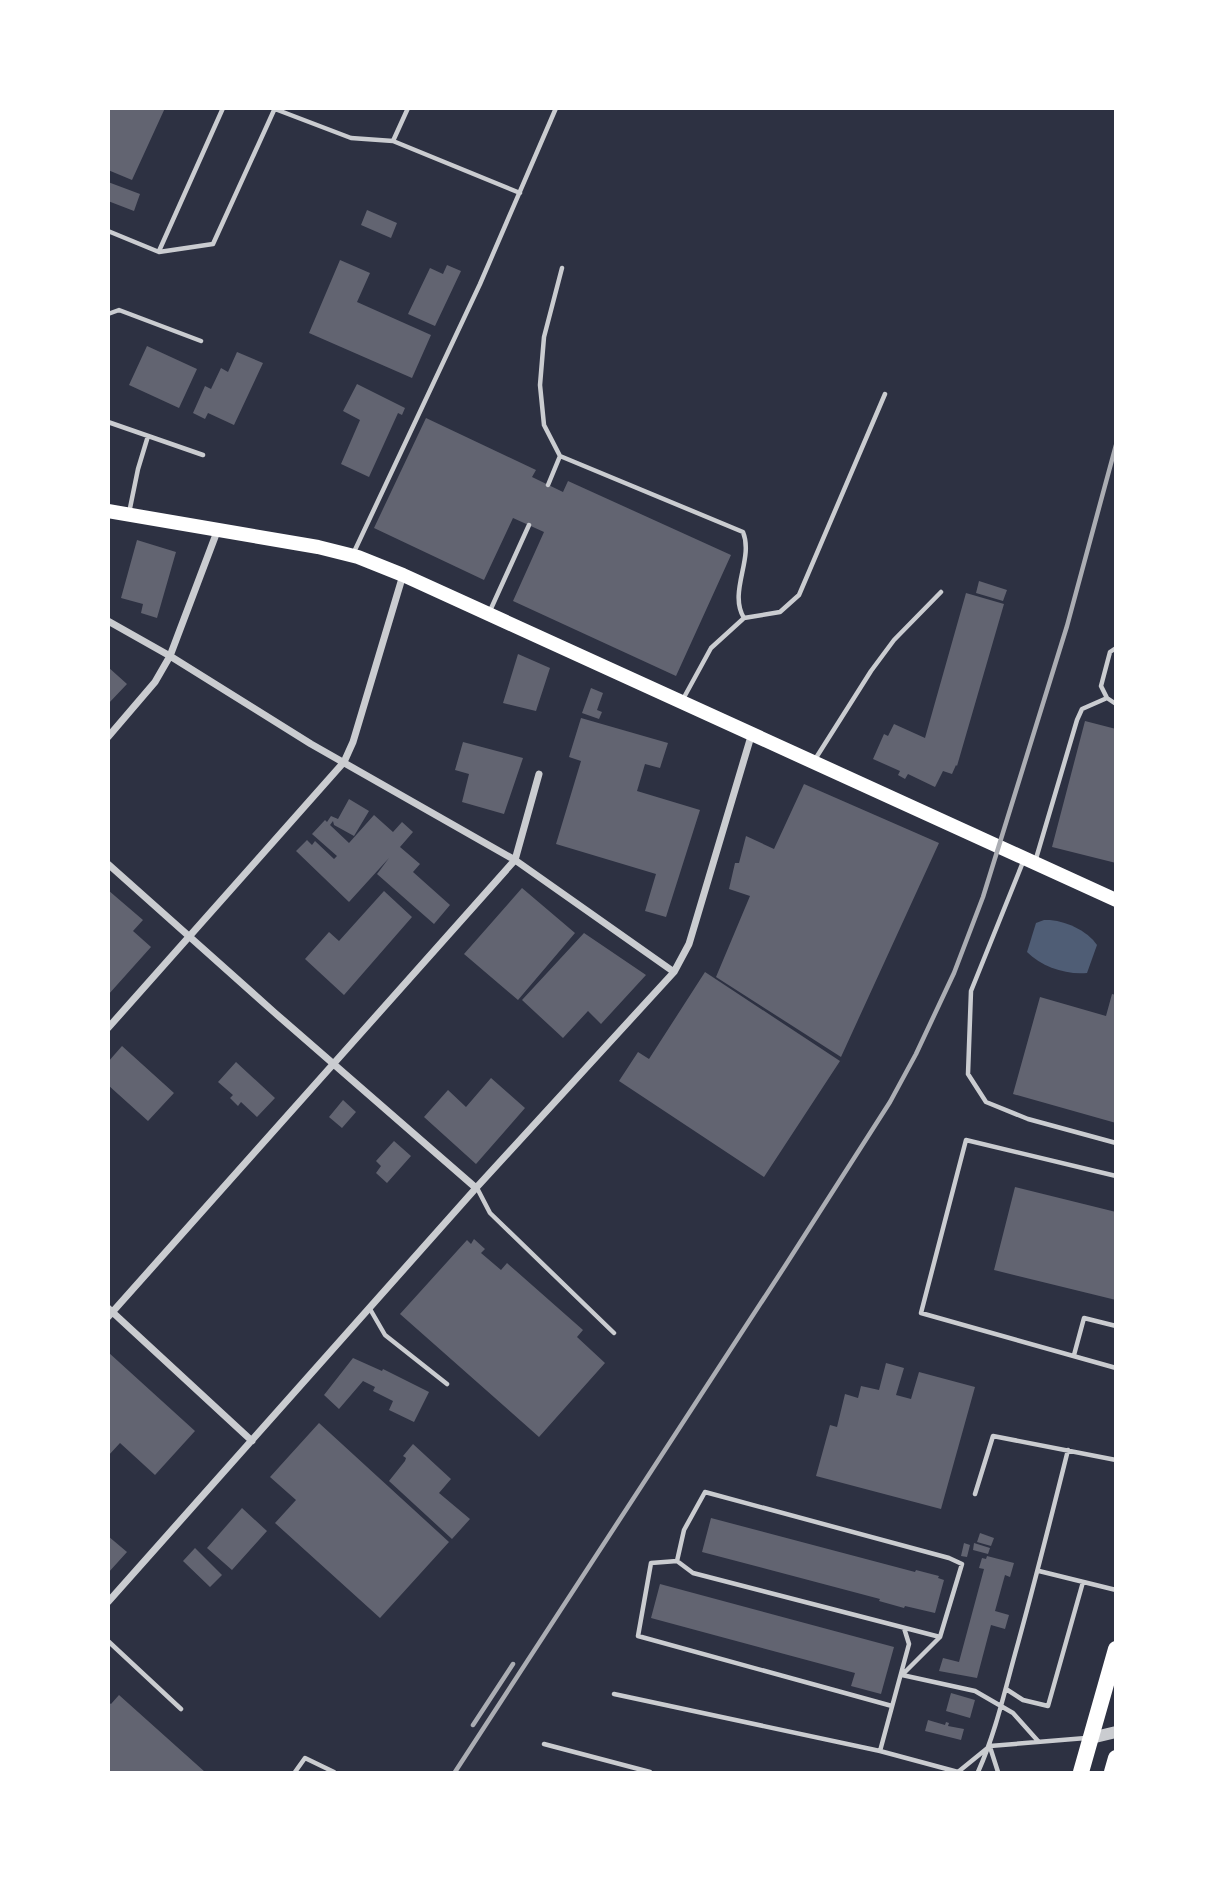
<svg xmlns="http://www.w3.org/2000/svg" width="1224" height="1881" font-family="Barlow,sans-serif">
  <rect width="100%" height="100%" fill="#2d3142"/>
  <path fill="#4f5d75" d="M 1044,920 C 1063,919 1087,930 1097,945 L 1087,973 C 1066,975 1042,967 1027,952 L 1036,923 Z"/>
  <path fill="#626471" d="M 108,108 L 165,108 L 132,180 L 108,170 Z
    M 108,182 L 140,194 L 134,211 L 108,201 Z
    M 367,210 L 397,223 L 391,238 L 361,225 Z
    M 340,260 L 370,273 L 357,302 L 431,335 L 412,378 L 309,333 Z
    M 447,265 L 461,271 L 435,326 L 408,314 L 430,268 L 443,274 Z
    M 147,346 L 197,369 L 179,408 L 129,385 Z
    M 237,352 L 263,363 L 234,425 L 208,413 L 205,419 L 193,413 L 205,386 L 211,389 L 221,368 L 228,372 Z
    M 357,384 L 405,408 L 402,415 L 398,413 L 369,477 L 341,464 L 360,420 L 343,411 Z
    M 426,418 L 536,470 L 532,477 L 563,492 L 568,481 L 731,555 L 676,676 L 513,601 L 544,532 L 513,518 L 484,580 L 374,528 Z
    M 137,540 L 176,552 L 157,618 L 141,613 L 143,604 L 121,598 Z
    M 979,581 L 1007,590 L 1003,601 L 976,593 Z
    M 966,593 L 1004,604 L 957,766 L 956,765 L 952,774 L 943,771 L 935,787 L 908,774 L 905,779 L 898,775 L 900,771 L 873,759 L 884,734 L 888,736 L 894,724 L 925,738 Z
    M 518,654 L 550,668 L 536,711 L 503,703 Z
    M 108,667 L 127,684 L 108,704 Z
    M 591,688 L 603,693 L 597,710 L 602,712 L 599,719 L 582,713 Z
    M 581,718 L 668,743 L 660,768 L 645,764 L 637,791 L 700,810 L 666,917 L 645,911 L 656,874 L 556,844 L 581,761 L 569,757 Z
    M 1085,721 L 1116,729 L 1116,863 L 1052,847 Z
    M 463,742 L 523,758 L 504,814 L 462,802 L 469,774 L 455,770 Z
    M 804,784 L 939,843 L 841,1057 L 716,977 L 750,896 L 729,889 L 735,863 L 739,863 L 746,836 L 774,849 Z
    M 349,799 L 369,811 L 354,836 L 334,825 L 333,821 L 330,825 L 349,843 L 374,815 L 393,832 L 402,822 L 413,832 L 400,847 L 420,864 L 413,872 L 450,905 L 434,924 L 377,874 L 389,858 L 349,902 L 296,851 L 307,840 L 312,845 L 315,841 L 334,859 L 337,856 L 312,834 L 325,820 L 327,822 L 331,816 L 338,819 Z
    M 522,888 L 575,933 L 518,1000 L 464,954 Z
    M 108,890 L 143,920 L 133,931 L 151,947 L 108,995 Z
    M 384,891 L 412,917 L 344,995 L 305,959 L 329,932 L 339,941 Z
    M 584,933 L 646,975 L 601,1024 L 588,1011 L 563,1038 L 522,1000 Z
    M 705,972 L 840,1061 L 764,1177 L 619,1081 L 638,1052 L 649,1059 Z
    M 1112,994 L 1116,995 L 1116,1123 L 1013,1094 L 1040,997 L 1106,1016 Z
    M 122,1046 L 174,1093 L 148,1121 L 108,1085 L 108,1062 Z
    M 236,1062 L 275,1098 L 257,1117 L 241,1102 L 238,1106 L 230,1098 L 233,1095 L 218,1082 Z
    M 491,1078 L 525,1108 L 476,1164 L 424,1117 L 448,1090 L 466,1107 Z
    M 343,1100 L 356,1112 L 342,1128 L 329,1117 Z
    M 394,1141 L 411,1156 L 387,1183 L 376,1173 L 381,1166 L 376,1161 Z
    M 1015,1187 L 1116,1212 L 1116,1300 L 994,1270 Z
    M 474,1239 L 485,1249 L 481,1253 L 501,1270 L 507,1263 L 583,1330 L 577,1337 L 605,1363 L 539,1437 L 400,1314 L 467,1240 L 471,1244 Z
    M 108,1352 L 195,1431 L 155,1475 L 120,1443 L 108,1456 Z
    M 353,1358 L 382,1371 L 383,1369 L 429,1392 L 414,1422 L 389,1410 L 393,1401 L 373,1391 L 375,1387 L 363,1381 L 339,1409 L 324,1395 Z
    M 886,1363 L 904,1368 L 896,1395 L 911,1399 L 919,1372 L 975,1387 L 941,1509 L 816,1476 L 830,1425 L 837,1427 L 845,1394 L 858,1398 L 861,1386 L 879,1390 Z
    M 319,1423 L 449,1542 L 380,1618 L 275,1523 L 296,1500 L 270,1477 Z
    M 413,1444 L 451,1479 L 439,1493 L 470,1519 L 452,1539 L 389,1481 L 405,1461 L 406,1458 L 403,1456 Z
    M 242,1508 L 267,1531 L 232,1570 L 207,1548 Z
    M 711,1518 L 915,1572 L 916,1570 L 939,1576 L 938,1578 L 944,1580 L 935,1613 L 905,1606 L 904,1608 L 879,1601 L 880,1599 L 702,1552 Z
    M 980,1533 L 994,1538 L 991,1546 L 977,1542 Z
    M 108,1536 L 127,1552 L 108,1573 Z
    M 964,1543 L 970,1545 L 967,1557 L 961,1556 Z
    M 974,1543 L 990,1548 L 988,1554 L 973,1550 Z
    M 195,1548 L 222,1575 L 210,1587 L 183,1561 Z
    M 987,1556 L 1014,1563 L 1010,1577 L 1005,1575 L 995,1611 L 1009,1615 L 1005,1629 L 991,1625 L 977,1678 L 939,1671 L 943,1658 L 959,1662 L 984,1569 L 979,1568 L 982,1558 L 986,1559 Z
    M 660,1584 L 894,1647 L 881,1694 L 851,1686 L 855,1673 L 651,1618 Z
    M 951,1693 L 975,1700 L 970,1718 L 946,1711 Z
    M 119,1695 L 205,1772 L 108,1772 L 108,1702 L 111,1704 Z
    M 928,1720 L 945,1725 L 946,1722 L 949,1723 L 948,1726 L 964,1729 L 961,1740 L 925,1731 Z"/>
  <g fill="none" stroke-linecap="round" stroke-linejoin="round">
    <path stroke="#caccd0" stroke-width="4.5" d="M 408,108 L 393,141 L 520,193
      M 275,109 L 351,138 L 393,141
      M 108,231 L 159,252 L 213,244 L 275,108
      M 159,251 L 223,108
      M 108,314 L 119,310 L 201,341
      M 108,422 L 203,455
      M 560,456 L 544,425 L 540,385 L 544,337 L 562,268
      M 548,485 L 560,456 L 743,532 C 754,559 728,592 744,618
      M 129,513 L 138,469 L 148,436
      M 354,552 L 480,284 L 556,108
      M 489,613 L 529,525
      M 1116,648 L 1110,652 L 1101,686 L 1107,698 L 1116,704
      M 682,701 L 711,648 L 744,618 L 780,612 L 799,595 L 885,394
      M 814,761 L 871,671 L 894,640 L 941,592
      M 1023,862 L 971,991 L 968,1074 L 986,1102 L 1028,1119 L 1116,1143
      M 1035,862 L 1077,720 L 1082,709 L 1107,698
      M 1116,1176 L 966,1140 L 921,1313 L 1116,1368
      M 477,1188 L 490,1213 L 614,1333
      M 370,1309 L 385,1335 L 447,1384
      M 1074,1355 L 1084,1318 L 1116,1326
      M 975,1494 L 993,1436 L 1116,1460
      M 677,1561 L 684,1530 L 705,1492 L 949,1558 L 962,1564 L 940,1637 L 902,1675
      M 1039,1571 L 1116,1590
      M 904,1628 L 909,1644 L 880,1751 L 958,1772 L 990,1746 L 1086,1738
      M 108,1641 L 181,1709
      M 902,1675 L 975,1691 L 1013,1713 L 1038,1741
      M 1006,1689 L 1023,1700 L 1048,1706 L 1083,1582
      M 614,1694 L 880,1751
      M 892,1706 L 638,1636 L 651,1563 L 677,1561 L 693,1573 L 940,1637
      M 544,1744 L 650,1772
      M 990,1747 L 998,1772
      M 295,1772 L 305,1758 L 334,1772
      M 978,1772 C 995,1734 1004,1694 1015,1654 C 1034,1586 1051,1518 1068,1450"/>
    <path stroke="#caccd0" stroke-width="7" d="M 108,621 L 170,656 L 311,744 L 515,860 L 674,972
      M 108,737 L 155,682 L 170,656 L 218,529
      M 108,864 L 275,1013 L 476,1188
      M 108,1028 L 344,762 L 353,742 L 403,575
      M 108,1308 L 252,1441
      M 108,1317 L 515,860 L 539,774
      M 108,1602 L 476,1188 L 674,972 L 689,944 L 752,733"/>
    <path stroke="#caccd0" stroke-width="12" d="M 1091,1738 L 1116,1732"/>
    <path stroke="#fff" stroke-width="14" d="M 108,511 L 318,547 L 358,557 L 403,575 L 1116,900"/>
    <path stroke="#fff" stroke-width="16" d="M 1081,1772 L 1116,1649
      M 1112,1772 L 1116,1758"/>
    <path stroke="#abadb3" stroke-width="4.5" d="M 473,1725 L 513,1664
      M 455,1772 L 785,1266 L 890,1102 L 916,1054 L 954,973 L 983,897 L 1067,626 L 1116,445"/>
  </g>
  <rect width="1224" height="1881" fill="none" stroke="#ffffff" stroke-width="220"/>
</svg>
